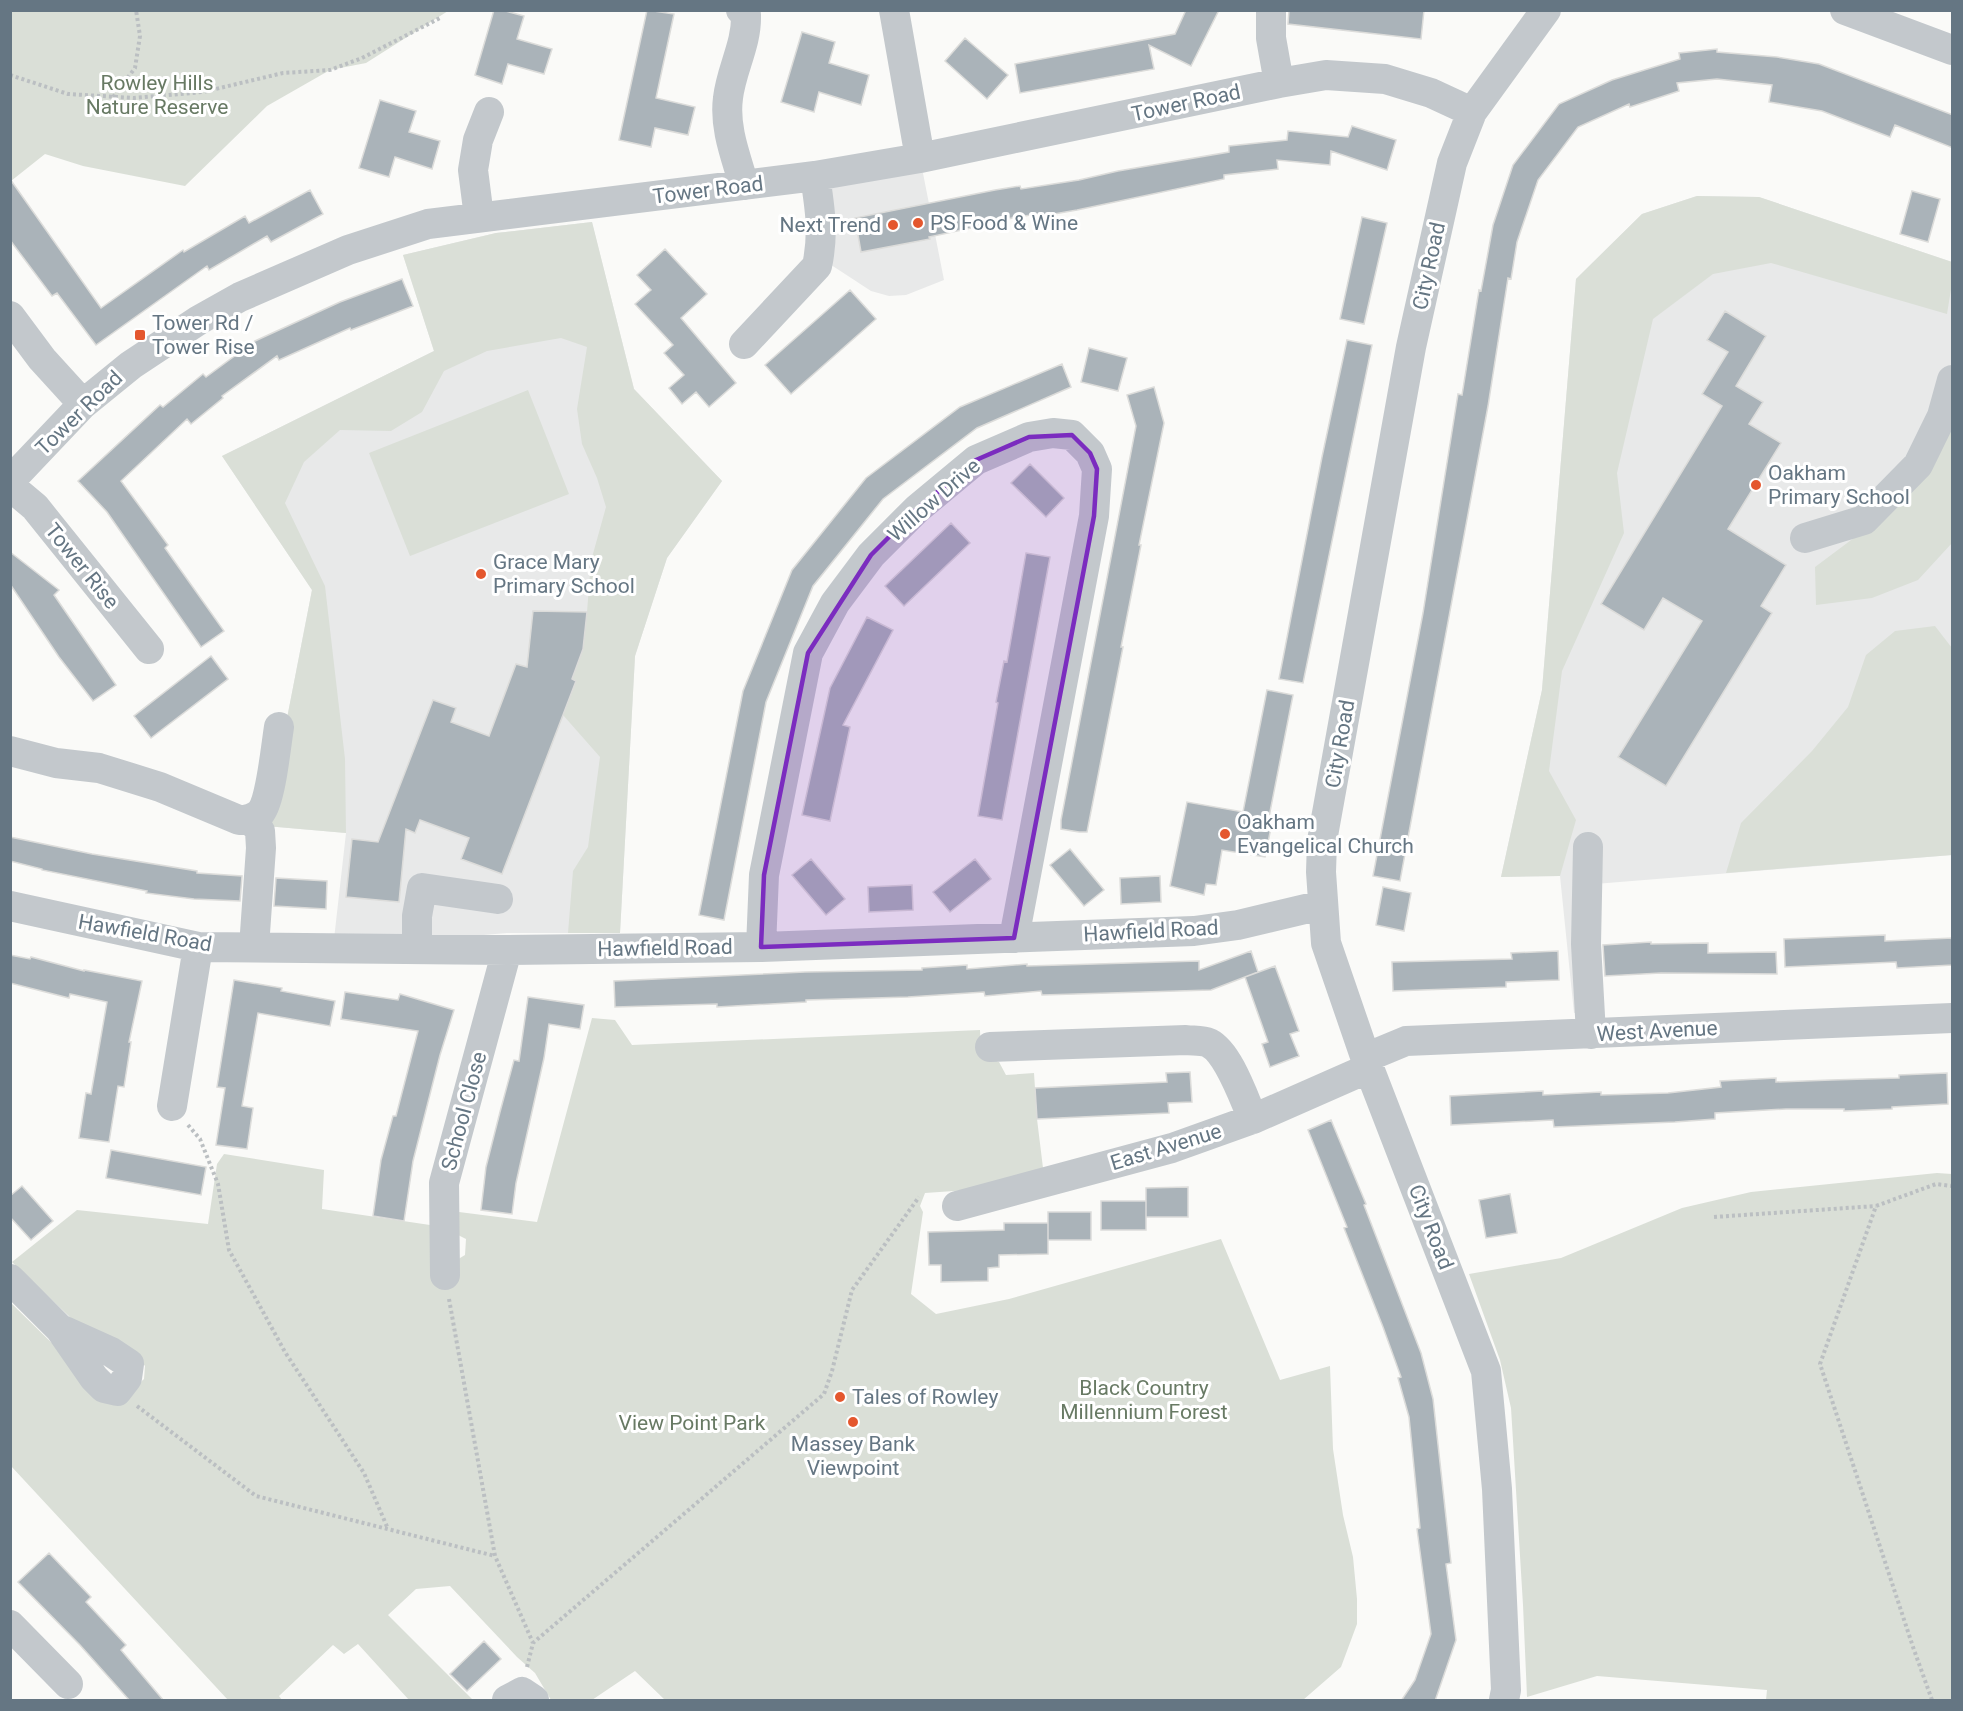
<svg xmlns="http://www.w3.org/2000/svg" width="1963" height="1711" font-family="Roboto,sans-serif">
  <rect width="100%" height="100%" fill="#fafaf8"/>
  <path fill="#e8e9e9" d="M 920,158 L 944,280 L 906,295 L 889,296 L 871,291 L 819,257 L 815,176 Z
    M 1697,196 L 1759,197 L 1952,262 L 1952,855 L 1595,884 L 1604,1013 L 1574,1013 L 1560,876 L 1501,877 L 1542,690 L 1576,279 L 1642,214 Z
    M 592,222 L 634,389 L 722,481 L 667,558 L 635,656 L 620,933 L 507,933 L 333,948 L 346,833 L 266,826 L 312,590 L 222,456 L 434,351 L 403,255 L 496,233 Z"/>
  <path fill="#dadfd7" d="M 11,11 L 448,11 L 366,63 L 330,70 L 267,106 L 185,186 L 83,166 L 45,154 L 11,181 Z
    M 1697,196 L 1759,197 L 1952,262 L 1952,283 L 1947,314 L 1771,263 L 1713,274 L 1653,319 L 1617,473 L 1624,533 L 1562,671 L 1549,771 L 1576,820 L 1560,876 L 1501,877 L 1542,690 L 1576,279 L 1642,214 Z
    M 592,222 L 634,389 L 722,481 L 667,558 L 635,656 L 620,933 L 568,933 L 573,871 L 588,847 L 600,757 L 563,715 L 576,682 L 572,679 L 587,612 L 591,561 L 606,507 L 597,478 L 582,444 L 577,409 L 587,347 L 561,338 L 487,351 L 444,371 L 422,412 L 391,431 L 340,430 L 304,462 L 285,503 L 325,586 L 345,759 L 346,833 L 266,826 L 312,590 L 222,456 L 434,351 L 403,255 L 496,233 Z
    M 528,390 L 569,494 L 410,556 L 369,453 Z
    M 1952,413 L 1952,543 L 1918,580 L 1872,598 L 1816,605 L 1815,567 L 1902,502 Z
    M 1935,626 L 1952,648 L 1952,855 L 1726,873 L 1741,823 L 1812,751 L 1848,707 L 1866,655 L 1895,631 Z
    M 592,1018 L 615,1020 L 632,1045 L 980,1030 L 981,1056 L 999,1062 L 1006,1075 L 1034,1073 L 1037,1119 L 1043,1168 L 983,1189 L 925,1193 L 920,1206 L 923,1212 L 911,1294 L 936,1314 L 1009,1299 L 1221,1239 L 1280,1380 L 1330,1366 L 1333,1449 L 1343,1515 L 1353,1557 L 1357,1599 L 1357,1624 L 1341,1667 L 1303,1700 L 665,1700 L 635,1671 L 592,1700 L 551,1700 L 535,1673 L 517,1657 L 450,1586 L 416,1589 L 388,1615 L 473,1700 L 409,1700 L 358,1644 L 344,1654 L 333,1645 L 279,1696 L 282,1700 L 228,1700 L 11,1466 L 11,1303 L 62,1353 L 129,1393 L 144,1379 L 145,1366 L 136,1355 L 95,1341 L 12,1262 L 77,1210 L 208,1224 L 217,1164 L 224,1154 L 324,1170 L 322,1209 L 430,1225 L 455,1261 L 465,1255 L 466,1239 L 458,1235 L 459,1212 L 537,1222 Z
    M 1937,1173 L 1952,1174 L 1952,1700 L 1766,1700 L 1767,1690 L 1597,1676 L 1527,1697 L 1523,1605 L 1511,1408 L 1500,1360 L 1469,1274 L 1561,1258 L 1682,1208 L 1751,1192 Z"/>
  <path fill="#aab3b9" stroke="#dcdcda" stroke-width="1.5" d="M 494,10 L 502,10 L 524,16 L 517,39 L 552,49 L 544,74 L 508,64 L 502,84 L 475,75 Z
    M 647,10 L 674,14 L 656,98 L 695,107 L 688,135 L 655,128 L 651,147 L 619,140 Z
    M 1186,10 L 1219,10 L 1191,66 L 1149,45 L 1154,69 L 1020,93 L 1015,64 L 1175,34 Z
    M 1289,10 L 1424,10 L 1421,39 L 1288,24 Z
    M 802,32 L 835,42 L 829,63 L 869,75 L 861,105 L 819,92 L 814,112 L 781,102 Z
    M 965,38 L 1008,75 L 987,99 L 945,61 Z
    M 1717,49 L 1717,52 L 1777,57 L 1819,64 L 1953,115 L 1953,148 L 1895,125 L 1890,137 L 1822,111 L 1769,102 L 1772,85 L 1717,79 L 1677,83 L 1679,91 L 1630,107 L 1629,104 L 1578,127 L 1538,180 L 1517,242 L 1511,279 L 1508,278 L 1488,406 L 1400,881 L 1373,876 L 1423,613 L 1458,394 L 1462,395 L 1479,290 L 1481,291 L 1493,225 L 1513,165 L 1559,104 L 1612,80 L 1680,59 L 1679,53 Z
    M 380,100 L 416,111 L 409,132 L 440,141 L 432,169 L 395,157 L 389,177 L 359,168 Z
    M 1352,126 L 1396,140 L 1387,170 L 1331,151 L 1330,165 L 1277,160 L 1278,169 L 1224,175 L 1224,179 L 1077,210 L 1037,217 L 1036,214 L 990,222 L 990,224 L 929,237 L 930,239 L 861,252 L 855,218 L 995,190 L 1020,186 L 1021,189 L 1079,180 L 1118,171 L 1229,152 L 1229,146 L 1287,140 L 1288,131 L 1348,137 Z
    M 10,179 L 101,308 L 183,250 L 184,252 L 245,216 L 249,223 L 310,190 L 323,214 L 271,242 L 267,236 L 209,270 L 207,266 L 96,345 L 57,293 L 52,296 L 10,240 Z
    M 1912,191 L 1940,199 L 1928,242 L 1900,234 Z
    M 1362,217 L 1387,223 L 1364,324 L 1340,319 Z
    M 665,249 L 707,294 L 681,318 L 736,383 L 709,407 L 696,392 L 682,404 L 669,388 L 684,375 L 664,353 L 673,345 L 635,304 L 651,290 L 637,275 Z
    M 402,279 L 413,306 L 351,330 L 350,328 L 279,360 L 277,356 L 222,396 L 223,398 L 191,424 L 187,419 L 121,481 L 168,545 L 165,548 L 224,631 L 201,647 L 107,512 L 78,481 L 160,405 L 163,407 L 203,374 L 206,377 L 255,341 L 340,302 Z
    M 850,290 L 876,319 L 791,394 L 765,365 Z
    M 1725,311 L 1766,336 L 1736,386 L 1763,402 L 1749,424 L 1781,443 L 1728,529 L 1786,565 L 1761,606 L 1772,613 L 1666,786 L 1618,757 L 1702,621 L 1663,598 L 1644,630 L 1601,604 L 1722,406 L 1702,394 L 1728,352 L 1707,340 Z
    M 1347,340 L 1372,345 L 1303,683 L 1279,679 L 1322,457 Z
    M 1089,348 L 1127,358 L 1118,391 L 1081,382 Z
    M 1062,364 L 1071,387 L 977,428 L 883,499 L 813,586 L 766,702 L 724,920 L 699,915 L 743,691 L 792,570 L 866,478 L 960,407 Z
    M 1154,387 L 1164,423 L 1139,545 L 1141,545 L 1121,647 L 1123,647 L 1087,832 L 1079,832 L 1061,829 L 1061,820 L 1136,426 L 1127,395 Z
    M 1030,464 L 1064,498 L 1046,517 L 1011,483 Z
    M 951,523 L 970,543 L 904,606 L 885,586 Z
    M 10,552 L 59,590 L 54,595 L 116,685 L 93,701 L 59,657 L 10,584 Z
    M 1026,553 L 1050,557 L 1002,820 L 978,816 L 998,703 L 996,702 L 1004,661 L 1007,662 Z
    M 533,611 L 587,612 L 583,649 L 572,679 L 576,681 L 502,874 L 461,859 L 469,838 L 420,820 L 415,833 L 406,829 L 399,902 L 346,897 L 352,839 L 378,842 L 433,700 L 456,708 L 451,722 L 489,736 L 516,664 L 527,667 Z
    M 867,617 L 893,630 L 843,725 L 850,727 L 830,821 L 802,815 L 830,688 Z
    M 211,656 L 228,679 L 151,738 L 134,716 Z
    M 1267,690 L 1293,695 L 1269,817 L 1273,818 L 1265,857 L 1222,850 L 1216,885 L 1206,884 L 1204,895 L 1170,886 L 1187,802 L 1243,812 Z
    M 10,837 L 92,854 L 197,871 L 197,873 L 242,876 L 240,901 L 194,899 L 146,893 L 147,891 L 42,870 L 42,869 L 10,861 Z
    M 1070,849 L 1104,890 L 1084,906 L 1050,865 Z
    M 811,859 L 845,899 L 826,915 L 792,875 Z
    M 975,859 L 991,879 L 950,912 L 933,892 Z
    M 1160,876 L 1161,902 L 1121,904 L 1120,878 Z
    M 276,878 L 327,881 L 326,909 L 274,906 Z
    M 912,885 L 913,910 L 869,912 L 868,887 Z
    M 1383,887 L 1411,893 L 1404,931 L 1376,925 Z
    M 1885,935 L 1885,941 L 1953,938 L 1953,965 L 1897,968 L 1896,962 L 1785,967 L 1784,939 Z
    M 1651,942 L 1651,944 L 1708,943 L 1708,953 L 1776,952 L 1777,974 L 1661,973 L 1605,976 L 1603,945 Z
    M 1251,951 L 1258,972 L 1211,990 L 1042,995 L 1041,991 L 985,996 L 984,992 L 908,997 L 806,1000 L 806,1002 L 717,1007 L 717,1004 L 615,1007 L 614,981 L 805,972 L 922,970 L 922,968 L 967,965 L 967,969 L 1027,964 L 1027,966 L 1199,961 L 1199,970 Z
    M 1558,951 L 1559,980 L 1506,982 L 1506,987 L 1393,991 L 1392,962 L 1512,959 L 1511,953 Z
    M 10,955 L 30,959 L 31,957 L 84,971 L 84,970 L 142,981 L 129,1042 L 131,1042 L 124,1087 L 118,1086 L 109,1142 L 79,1138 L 86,1093 L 91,1094 L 107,1002 L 70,994 L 69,998 L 10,983 Z
    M 1275,966 L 1299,1031 L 1290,1034 L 1299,1056 L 1270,1067 L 1262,1044 L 1268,1042 L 1245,977 Z
    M 234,980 L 282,988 L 281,991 L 335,1001 L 330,1026 L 258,1013 L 242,1106 L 253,1108 L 247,1149 L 216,1145 L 225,1088 L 217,1087 Z
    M 345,992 L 398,1000 L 400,994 L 454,1010 L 440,1055 L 413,1161 L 404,1221 L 373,1216 L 381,1160 L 393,1116 L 396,1116 L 418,1031 L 341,1019 Z
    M 528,997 L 584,1005 L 580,1029 L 549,1024 L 544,1058 L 516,1183 L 512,1214 L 481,1210 L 486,1167 L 500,1112 L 514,1060 L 519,1061 Z
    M 1190,1072 L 1192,1102 L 1168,1103 L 1169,1113 L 1037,1119 L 1035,1088 L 1167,1082 L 1166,1073 Z
    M 1947,1073 L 1948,1104 L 1892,1107 L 1892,1109 L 1844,1111 L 1844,1109 L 1786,1109 L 1715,1113 L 1715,1119 L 1675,1122 L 1554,1127 L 1553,1120 L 1451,1125 L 1450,1096 L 1543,1091 L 1543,1095 L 1601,1092 L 1601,1095 L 1668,1093 L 1721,1087 L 1720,1081 L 1776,1078 L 1776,1082 L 1831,1080 L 1899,1078 L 1899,1075 Z
    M 1331,1120 L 1366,1204 L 1364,1205 L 1421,1353 L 1433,1399 L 1451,1563 L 1446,1564 L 1456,1640 L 1435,1701 L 1401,1701 L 1415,1680 L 1431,1634 L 1417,1529 L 1420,1528 L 1409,1417 L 1398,1378 L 1401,1377 L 1383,1327 L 1344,1228 L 1347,1227 L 1308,1130 Z
    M 111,1150 L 206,1167 L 201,1195 L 106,1178 Z
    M 22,1186 L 53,1221 L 31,1240 L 10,1217 L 10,1196 Z
    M 1188,1187 L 1188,1217 L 1146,1217 L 1146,1188 Z
    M 1510,1194 L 1517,1233 L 1486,1238 L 1479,1200 Z
    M 1101,1201 L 1146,1201 L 1146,1230 L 1101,1230 Z
    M 1048,1212 L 1091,1212 L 1091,1240 L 1048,1240 Z
    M 1004,1223 L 1048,1223 L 1048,1254 L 999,1255 L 999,1267 L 988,1268 L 988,1281 L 941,1282 L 941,1265 L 929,1265 L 928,1232 L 1004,1230 Z
    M 49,1553 L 91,1597 L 86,1602 L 126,1645 L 121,1650 L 164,1701 L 130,1701 L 80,1645 L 18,1582 Z
    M 484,1641 L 501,1659 L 467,1691 L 450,1674 Z"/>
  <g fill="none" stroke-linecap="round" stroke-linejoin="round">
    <path stroke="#bbbfc2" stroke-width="4" stroke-dasharray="3 3" stroke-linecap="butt" d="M 10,75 L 68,94 L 134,98 L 203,92 L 283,73 L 330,70 L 362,58 L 440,18
      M 113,97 L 135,68 L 140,36 L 136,10
      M 188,1125 L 200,1139 L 218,1184 L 229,1250 L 285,1352 L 364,1473 L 388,1529
      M 1714,1217 L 1876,1206
      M 449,1299 L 495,1556 L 533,1643
      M 137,1406 L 256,1496 L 495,1556
      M 527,1667 L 533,1643 L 824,1394 L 832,1371 L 852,1290 L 919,1197
      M 1932,1700 L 1913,1647 L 1820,1364 L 1876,1206 L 1936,1184 L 1952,1186"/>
    <path stroke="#c3c8cc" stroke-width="30" d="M 741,10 L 746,15 C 747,44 731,70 728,98 C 724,128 736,157 744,185
      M 894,10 L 920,158
      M 1271,10 L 1271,38 L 1279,83
      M 1845,10 L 1952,50
      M 479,217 L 473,170 L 478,140 L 489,112
      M 10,316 L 42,359 L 83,404
      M 744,344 L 817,266 C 824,234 820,208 815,176
      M 10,481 L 83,404 L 131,365 L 199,320 L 240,297 L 348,250 L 428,224 L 815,176 L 920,158 L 1279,83 L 1326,75 L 1385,79 L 1431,93 L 1472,112
      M 10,486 L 35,507 L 149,649
      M 1805,538 L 1864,520 L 1918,465 L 1942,416 L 1952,380
      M 10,751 L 56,763 L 99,768 L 160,787 L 239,820 C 247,820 255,818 261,812 C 271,799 276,745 279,727
      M 251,819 L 260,831 L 261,848 L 254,947
      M 1588,847 L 1586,944 L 1591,1034
      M 10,906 L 198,947 L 507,950 L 761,947 L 1194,931 L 1238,925 L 1322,905
      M 761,947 L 764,875 L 808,653 L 835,603 L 871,555 L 917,509 L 976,460 L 1029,437 L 1053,433 L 1072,435 L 1090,453 L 1097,469 L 1094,516 L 1014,938
      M 417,949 L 417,916 L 422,888 L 498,899
      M 990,1047 L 1186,1040 C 1193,1041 1202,1040 1209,1043 C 1229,1053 1244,1099 1253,1119
      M 1365,1058 L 1406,1041 L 1952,1018
      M 172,1106 L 198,947
      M 957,1206 L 1172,1148 L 1253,1119 L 1369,1068
      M 445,1275 L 444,1183 L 507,950
      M 10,1279 L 60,1329 L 94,1378 L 104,1388 L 117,1391 L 127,1378 L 129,1364 L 111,1352 L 60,1329
      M 10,1625 L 68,1684
      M 507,1700 L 522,1692 L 534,1700
      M 1504,1700 L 1506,1690 L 1497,1489 L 1486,1371 L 1369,1068 L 1326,943 L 1321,872 L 1322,841 L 1411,347 L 1452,163 L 1472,112 L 1546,10"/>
  </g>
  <path fill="#7b2cbf" fill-opacity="0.2" stroke="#7b2cbf" stroke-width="4.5" stroke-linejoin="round" d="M 1072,435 L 1090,453 L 1097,469 L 1094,516 L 1014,938 L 761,947 L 764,875 L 808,653 L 871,555 L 917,509 L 976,460 L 1029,437 Z"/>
  <g fill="#e4572e" stroke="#fff" stroke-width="2">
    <circle cx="918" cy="223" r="6"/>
    <circle cx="893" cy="225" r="6"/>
    <rect x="134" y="329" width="12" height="12" rx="3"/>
    <circle cx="1756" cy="485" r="6"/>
    <circle cx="481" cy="574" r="6"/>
    <circle cx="1225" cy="834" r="6"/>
    <circle cx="840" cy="1397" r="6"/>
    <circle cx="853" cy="1422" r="6"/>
  </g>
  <g text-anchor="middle" stroke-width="6" stroke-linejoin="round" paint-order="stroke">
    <g font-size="21" fill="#687a64" stroke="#fff">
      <text x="157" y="90">Rowley Hills<tspan x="157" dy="24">Nature Reserve</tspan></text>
      <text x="1144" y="1395">Black Country<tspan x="1144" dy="24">Millennium Forest</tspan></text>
      <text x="692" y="1430">View Point Park</text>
    </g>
    <g font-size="21" fill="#657683" stroke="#fff">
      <text transform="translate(1186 103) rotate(-12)" y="7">Tower Road</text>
      <text transform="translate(708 190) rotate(-7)" y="7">Tower Road</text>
      <text transform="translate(1429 266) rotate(-78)" y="7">City Road</text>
      <text transform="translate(79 413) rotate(-44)" y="7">Tower Road</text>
      <text transform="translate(934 500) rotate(-41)" y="7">Willow Drive</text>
      <text transform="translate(82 566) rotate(51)" y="7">Tower Rise</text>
      <text transform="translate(1340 744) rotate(-80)" y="7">City Road</text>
      <text transform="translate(1151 931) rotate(-3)" y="7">Hawfield Road</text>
      <text transform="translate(145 933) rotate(10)" y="7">Hawfield Road</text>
      <text transform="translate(665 948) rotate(-1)" y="7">Hawfield Road</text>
      <text transform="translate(1657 1031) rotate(-3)" y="7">West Avenue</text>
      <text transform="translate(464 1111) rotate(-75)" y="7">School Close</text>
      <text transform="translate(1166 1147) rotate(-17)" y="7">East Avenue</text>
      <text transform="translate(1431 1227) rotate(69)" y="7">City Road</text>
    </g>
    <g font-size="21" fill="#657683" stroke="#fff" text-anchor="start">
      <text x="930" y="230">PS Food &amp; Wine</text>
      <text x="881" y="232" text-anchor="end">Next Trend</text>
      <text x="152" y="330">Tower Rd /<tspan x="152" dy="24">Tower Rise</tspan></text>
      <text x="1768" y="480">Oakham<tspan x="1768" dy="24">Primary School</tspan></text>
      <text x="493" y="569">Grace Mary<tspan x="493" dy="24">Primary School</tspan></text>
      <text x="1237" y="829">Oakham<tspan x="1237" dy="24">Evangelical Church</tspan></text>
      <text x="852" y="1404">Tales of Rowley</text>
      <text x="853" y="1451" text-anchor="middle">Massey Bank<tspan x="853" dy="24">Viewpoint</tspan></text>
    </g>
  </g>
  <rect width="1963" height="1711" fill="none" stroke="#657683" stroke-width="24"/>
</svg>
